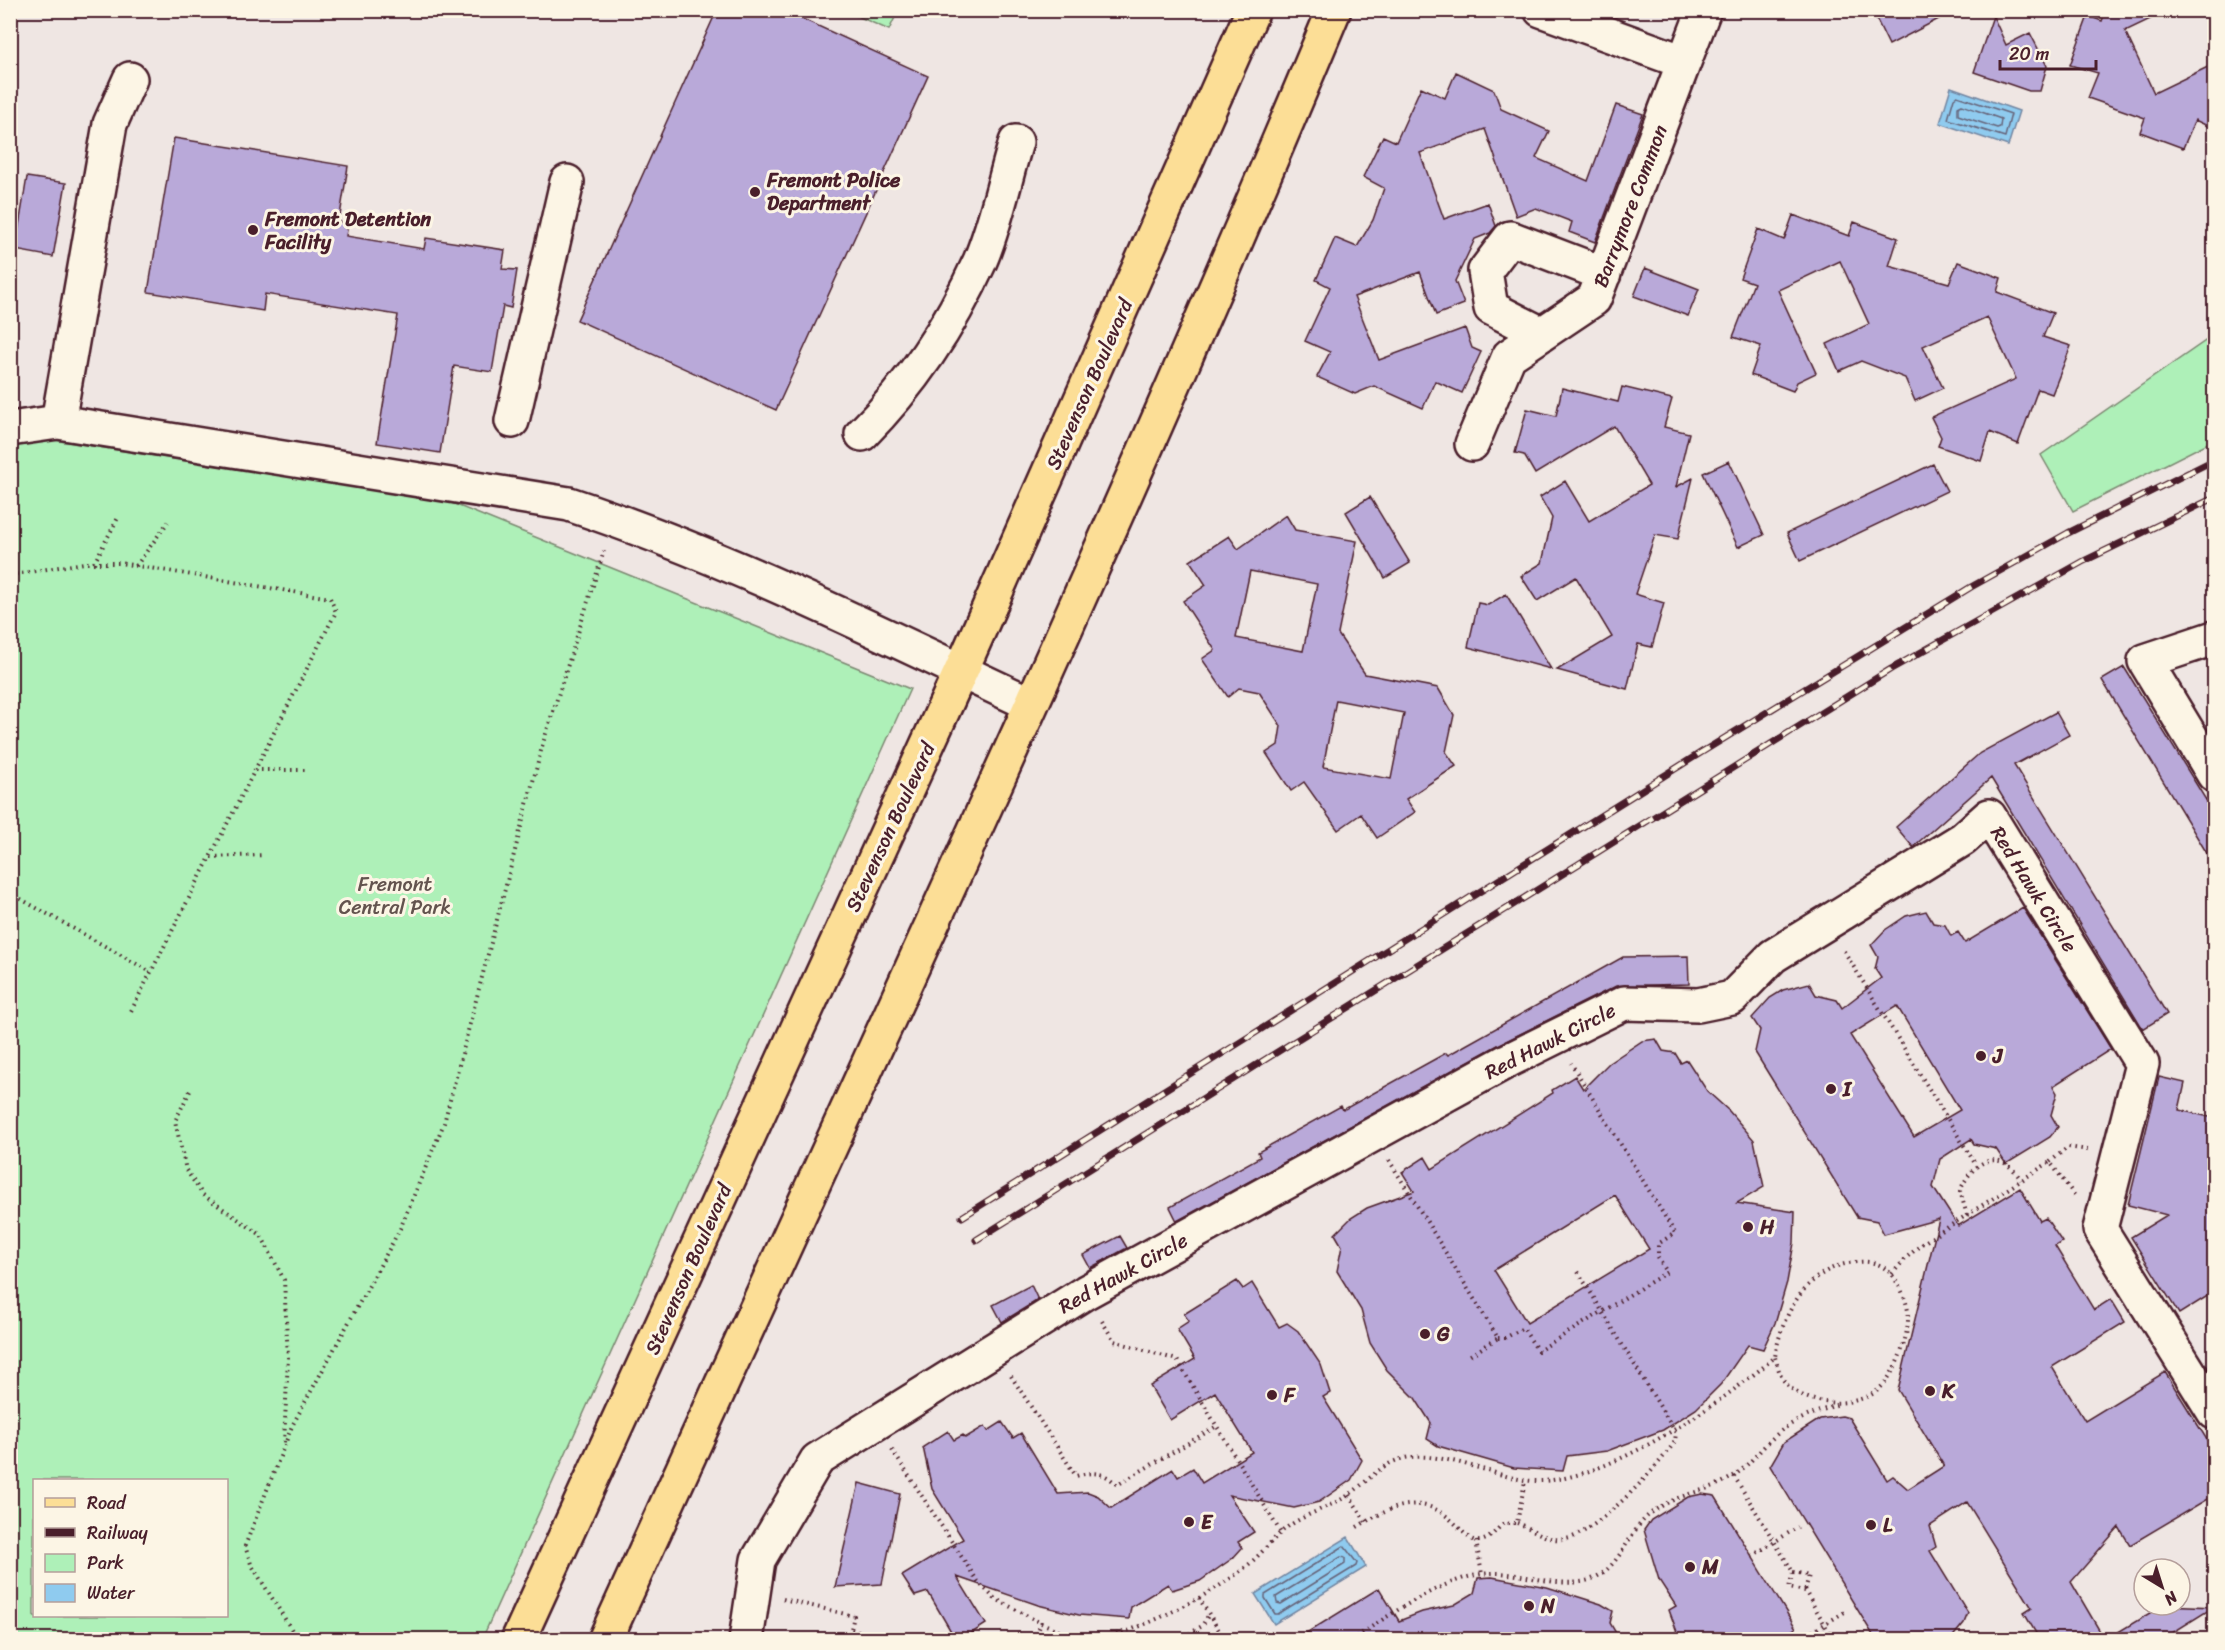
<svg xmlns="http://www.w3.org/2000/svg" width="2225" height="1650" font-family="Sriracha,sans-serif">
  <rect width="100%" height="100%" fill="#efe6e3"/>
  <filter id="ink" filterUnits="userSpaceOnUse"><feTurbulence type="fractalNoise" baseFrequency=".0167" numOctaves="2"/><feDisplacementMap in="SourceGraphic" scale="12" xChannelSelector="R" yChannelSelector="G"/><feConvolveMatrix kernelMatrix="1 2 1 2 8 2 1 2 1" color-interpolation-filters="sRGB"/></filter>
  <g filter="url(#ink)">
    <path fill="#aef0b8" stroke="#7c8872" stroke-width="1.5" fill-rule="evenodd" d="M 846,11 L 898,11 L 889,30 Z
      M 2214,335 L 2214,440 L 2073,511 L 2041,455 Z
      M 47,439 L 449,502 L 910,689 L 482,1639 L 11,1639 L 11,446 ZM 34,1480 L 226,1480 L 226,1616 L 34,1616 Z"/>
    <path fill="#8fcbef" stroke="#7386a1" stroke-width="1.5" d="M 1951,87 L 2019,111 L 2008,146 L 1940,123 Z
      M 1348,1537 L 1366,1567 L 1274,1624 L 1255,1594 Z"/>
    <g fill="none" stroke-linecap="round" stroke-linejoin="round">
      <path stroke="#666479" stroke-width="1.5" d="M 1957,96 L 2011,114 L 2005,137 L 1948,119 L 1954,98 Z
        M 1962,105 L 2001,119 L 2000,127 L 1997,128 L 1958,115 L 1958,107 Z
        M 1344,1546 L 1357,1563 L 1356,1566 L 1278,1614 L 1275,1614 L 1265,1598 L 1265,1595 Z
        M 1341,1557 L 1345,1558 L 1345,1564 L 1281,1604 L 1277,1603 L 1276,1597 Z"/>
    </g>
    <path fill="#b9a9d9" stroke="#4a1f2b" stroke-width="1.5" fill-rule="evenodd" d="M 717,10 L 783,10 L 928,76 L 776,410 L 577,320 Z
      M 1872,10 L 1956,10 L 1889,45 Z
      M 2106,10 L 2169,10 L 2125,31 L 2154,93 L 2214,64 L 2214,129 L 2195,120 L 2183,148 L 2140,132 L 2145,118 L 2088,98 L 2098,73 L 2070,65 L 2088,16 L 2102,21 Z
      M 1993,16 L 2006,45 L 2030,33 L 2047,66 L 2040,91 L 2029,91 L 1974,72 Z
      M 1456,72 L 1494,90 L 1501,109 L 1549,131 L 1536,158 L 1588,181 L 1616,105 L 1643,114 L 1595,242 L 1569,232 L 1572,222 L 1536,208 L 1516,216 L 1485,129 L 1420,153 L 1444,219 L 1488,203 L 1496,226 L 1490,233 L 1475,239 L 1455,281 L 1464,304 L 1436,315 L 1420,272 L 1354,297 L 1379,360 L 1465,328 L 1472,348 L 1481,352 L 1462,393 L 1435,381 L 1423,408 L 1374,386 L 1355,394 L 1317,377 L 1330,352 L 1305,341 L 1330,287 L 1316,280 L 1335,238 L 1357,247 L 1373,220 L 1384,188 L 1363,177 L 1383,136 L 1396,142 L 1421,87 L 1445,98 Z
      M 174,138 L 348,166 L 339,222 L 348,224 L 346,236 L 424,249 L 426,238 L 505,250 L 502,269 L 517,270 L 511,308 L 503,306 L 492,372 L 454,366 L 440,453 L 377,443 L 398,315 L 265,294 L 263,311 L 148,292 Z
      M 27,177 L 66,183 L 53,257 L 15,250 Z
      M 1793,215 L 1849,236 L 1854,222 L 1898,238 L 1889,266 L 1949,283 L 1958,262 L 2001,278 L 1997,292 L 2053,313 L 2043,337 L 2071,346 L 2052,394 L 2038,389 L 2018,444 L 1990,432 L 1981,461 L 1938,446 L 1941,437 L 1931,417 L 2016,379 L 1987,317 L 1923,346 L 1943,388 L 1915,401 L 1905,378 L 1861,361 L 1839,371 L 1827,344 L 1869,324 L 1840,261 L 1778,290 L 1816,373 L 1797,382 L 1793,391 L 1751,375 L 1761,346 L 1733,337 L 1754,283 L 1740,278 L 1758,229 L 1784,240 Z
      M 1645,268 L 1699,289 L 1688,316 L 1634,296 Z
      M 1622,387 L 1672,399 L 1664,427 L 1689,433 L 1676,487 L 1693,478 L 1678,539 L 1655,535 L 1635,594 L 1664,603 L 1652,647 L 1638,644 L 1627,689 L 1557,670 L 1612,637 L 1576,577 L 1537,601 L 1521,576 L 1542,563 L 1552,518 L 1540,497 L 1565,481 L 1589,521 L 1649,485 L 1614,426 L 1535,474 L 1524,455 L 1515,453 L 1527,409 L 1556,416 L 1562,388 L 1618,402 Z
      M 1729,461 L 1764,535 L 1738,547 L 1703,473 Z
      M 1933,464 L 1947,491 L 1800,561 L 1787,533 Z
      M 1370,497 L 1410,563 L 1385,578 L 1346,512 Z
      M 1286,515 L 1295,530 L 1357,541 L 1338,634 L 1365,674 L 1438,688 L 1454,715 L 1446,752 L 1456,766 L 1406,799 L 1415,812 L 1377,838 L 1361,814 L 1338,830 L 1304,782 L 1291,791 L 1266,753 L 1278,745 L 1281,726 L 1259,692 L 1239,688 L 1228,697 L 1202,659 L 1215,650 L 1183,601 L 1206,585 L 1190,561 L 1229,536 L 1238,549 ZM 1250,571 L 1317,584 L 1303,651 L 1236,638 ZM 1336,700 L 1404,713 L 1391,779 L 1323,767 Z
      M 1506,594 L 1551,669 L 1468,647 L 1478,603 L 1488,605 Z
      M 2124,667 L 2214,813 L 2214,865 L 2102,680 Z
      M 2056,712 L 2069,735 L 2014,765 L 2167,1014 L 2143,1029 L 1991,778 L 1913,847 L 1896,827 L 1980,753 Z
      M 2023,908 L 2111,1049 L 2053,1086 L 2057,1093 L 2051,1115 L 2058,1127 L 2050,1137 L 2006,1164 L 1996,1149 L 1974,1144 L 1971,1139 L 1940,1159 L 1933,1187 L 1958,1226 L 2020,1188 L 2040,1221 L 2046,1218 L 2062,1242 L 2055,1246 L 2094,1310 L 2111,1299 L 2125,1322 L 2052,1367 L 2085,1421 L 2165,1372 L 2214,1451 L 2214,1495 L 2130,1545 L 2119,1527 L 2071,1582 L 2105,1640 L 2040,1640 L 2024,1613 L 2032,1608 L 1967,1502 L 1930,1526 L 1936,1547 L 1930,1551 L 1968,1613 L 1964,1623 L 1950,1640 L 1876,1640 L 1770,1466 L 1784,1442 L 1820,1419 L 1842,1416 L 1849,1418 L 1887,1480 L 1893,1476 L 1908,1489 L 1944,1466 L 1898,1390 L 1939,1219 L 1884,1234 L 1877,1221 L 1857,1217 L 1755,1052 L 1760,1030 L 1752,1018 L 1770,998 L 1783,990 L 1809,983 L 1816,995 L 1837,1000 L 1842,1008 L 1881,978 L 1875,969 L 1878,957 L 1871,945 L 1885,930 L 1906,916 L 1926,911 L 1933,923 L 1945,925 L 1951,936 L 1958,932 L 1965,943 ZM 1897,1006 L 1960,1110 L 1914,1137 L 1850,1035 Z
      M 1688,956 L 1689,984 L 1616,986 L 1500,1044 L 1177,1221 L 1170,1207 L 1260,1157 L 1258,1152 L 1341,1106 L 1343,1110 L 1446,1053 L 1448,1055 L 1623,957 Z
      M 1656,1039 L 1663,1051 L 1675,1053 L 1681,1063 L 1687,1060 L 1707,1091 L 1729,1111 L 1754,1140 L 1764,1187 L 1737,1203 L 1795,1212 L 1794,1243 L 1787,1282 L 1775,1323 L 1763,1349 L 1748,1345 L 1721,1384 L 1696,1409 L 1663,1430 L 1607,1451 L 1567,1456 L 1563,1471 L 1514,1468 L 1438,1446 L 1427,1439 L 1431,1423 L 1415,1398 L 1387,1370 L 1370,1343 L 1361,1310 L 1337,1271 L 1342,1246 L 1335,1234 L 1351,1218 L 1367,1208 L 1414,1191 L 1402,1172 L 1425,1157 L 1432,1169 L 1553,1093 L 1552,1090 L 1575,1076 L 1583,1089 L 1609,1063 L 1642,1041 ZM 1615,1195 L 1649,1249 L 1527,1323 L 1494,1270 Z
      M 2159,1077 L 2185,1083 L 2179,1110 L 2214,1118 L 2214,1292 L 2179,1314 L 2131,1237 L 2167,1215 L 2128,1205 Z
      M 1120,1236 L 1127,1248 L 1090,1268 L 1083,1255 Z
      M 1237,1281 L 1243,1289 L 1252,1283 L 1279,1327 L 1287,1323 L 1298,1331 L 1321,1365 L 1330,1393 L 1323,1397 L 1362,1460 L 1351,1480 L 1319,1502 L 1294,1508 L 1229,1495 L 1254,1532 L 1238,1542 L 1242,1548 L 1233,1558 L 1200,1581 L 1172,1590 L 1168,1584 L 1131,1607 L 1129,1619 L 1079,1615 L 1038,1605 L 957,1577 L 986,1624 L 961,1640 L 956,1640 L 928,1592 L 915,1596 L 902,1576 L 963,1539 L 932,1489 L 923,1447 L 948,1431 L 954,1440 L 963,1435 L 965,1438 L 985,1426 L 988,1431 L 1002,1422 L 1013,1438 L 1021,1433 L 1058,1494 L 1088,1492 L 1098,1496 L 1111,1508 L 1173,1469 L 1178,1477 L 1193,1468 L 1202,1483 L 1252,1452 L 1215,1392 L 1170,1420 L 1150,1386 L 1195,1359 L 1177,1329 L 1189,1321 L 1184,1314 Z
      M 1031,1285 L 1038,1300 L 1002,1322 L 993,1305 Z
      M 859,1483 L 900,1494 L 882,1584 L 835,1587 Z
      M 1702,1494 L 1715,1496 L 1796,1628 L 1777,1640 L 1680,1640 L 1669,1610 L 1676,1606 L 1659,1580 L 1644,1530 L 1651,1520 L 1688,1497 Z
      M 1492,1577 L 1547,1587 L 1601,1604 L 1613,1611 L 1610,1623 L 1620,1640 L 1295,1640 L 1379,1588 L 1399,1621 L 1422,1612 L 1454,1605 L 1474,1593 L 1478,1578 Z
      M 2163,1605 L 2214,1607 L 2161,1640 L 2105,1640 Z"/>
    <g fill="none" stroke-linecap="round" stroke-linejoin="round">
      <defs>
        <path id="minor" d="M 1541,10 L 1684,62 L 1704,10
          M 1542,334 L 1491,308 L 1485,271 L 1510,238 L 1604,274
          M 512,421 L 567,182
          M 58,422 L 110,124 L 130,79
          M 10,429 L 58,422 L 569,504 C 728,557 879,633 1031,704
          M 862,434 C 913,383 950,327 980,261 C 996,224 1004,181 1016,142
          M 1472,444 L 1509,356 L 1594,299 L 1684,62
          M 2214,638 L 2145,661 L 2214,775
          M 746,1640 L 758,1560 L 817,1460 L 1086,1292 L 1509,1060 L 1624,1003 L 1698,1005 L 1732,998 L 1773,956 L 1963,839 L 1989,816 L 2142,1064 L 2100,1229 L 2214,1412"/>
        <path id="major" d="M 518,1640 L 961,671 L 1253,10
          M 605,1640 C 851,1098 1105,559 1334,10"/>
      </defs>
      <use href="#minor" stroke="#4a1f2b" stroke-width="38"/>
      <use href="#major" stroke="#4a1f2b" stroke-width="38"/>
      <path stroke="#4a1f2b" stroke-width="4" stroke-dasharray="1.5 4.5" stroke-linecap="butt" d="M 94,563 L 119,516
        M 136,566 L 168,522
        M 10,575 L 84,563 L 120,563 L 330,598 L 336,612 L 130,1013
        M 255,770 L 307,770
        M 211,857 L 264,855
        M 10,893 L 151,972
        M 1844,951 L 1976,1165
        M 190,1091 L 175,1121 L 186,1170 L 203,1195 L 261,1235 L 284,1280 L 288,1358 L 284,1443
        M 1389,1160 L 1498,1338 L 1469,1356
        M 2050,1162 L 2068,1147 L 2088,1150
        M 1967,1215 L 1960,1191 C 1973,1160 2000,1146 2021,1180
        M 1892,1274 L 1907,1257 L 1923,1243 L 2050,1162 L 2075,1196
        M 1102,1321 L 1114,1341 L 1177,1360 L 1281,1533
        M 1498,1338 L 1505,1338 L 1523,1328 L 1538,1351 L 1667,1272 L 1658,1258 L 1658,1244 L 1675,1233 L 1571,1063
        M 1011,1376 L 1076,1476 C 1093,1471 1105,1472 1117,1485 L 1217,1426
        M 892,1450 L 978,1582 L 994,1598 L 1041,1623
        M 1734,1476 L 1793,1572 L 1789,1588 L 1805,1591 L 1834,1640
        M 1349,1495 L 1366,1522
        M 1517,1523 C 1533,1528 1546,1542 1565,1539 C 1593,1536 1660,1466 1675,1441 L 1676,1433 L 1577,1270
        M 1357,1527 C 1395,1504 1426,1490 1460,1529 C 1465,1534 1470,1541 1479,1541 C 1491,1540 1496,1529 1504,1523 L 1517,1523 L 1525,1481
        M 1476,1541 L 1482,1574
        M 1752,1556 L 1798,1527
        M 1793,1572 L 1809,1575 L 1805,1591
        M 1199,1598 C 1216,1588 1233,1578 1248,1565 C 1264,1552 1276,1533 1295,1522 C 1312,1512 1331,1506 1347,1496 C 1364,1485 1376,1469 1395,1461 C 1431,1446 1487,1474 1524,1480 C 1595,1492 1723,1402 1775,1357 C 1782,1312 1809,1265 1858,1262 C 1875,1260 1888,1267 1896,1281 C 1902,1290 1906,1300 1908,1311 C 1910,1336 1895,1379 1874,1393 C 1848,1409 1800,1406 1782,1378 C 1779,1373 1777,1363 1775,1357
        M 783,1599 L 854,1616 L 851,1629
        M 1802,1638 L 1848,1610
        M 298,1640 L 251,1564 L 245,1546 L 292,1426 L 400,1229 L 444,1123 L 543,743 L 604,551
        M 848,1640 L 851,1629 L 890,1640
        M 1035,1640 L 1041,1623 C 1055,1628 1070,1636 1085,1637 C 1120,1641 1169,1613 1199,1598 L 1225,1640
        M 1179,1640 L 1202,1626 L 1209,1614
        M 1352,1640 C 1389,1615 1449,1573 1495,1573 C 1526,1573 1565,1591 1594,1578 C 1621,1566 1628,1532 1650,1514 C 1679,1491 1705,1494 1732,1477 C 1749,1466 1760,1449 1775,1436 C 1792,1420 1817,1412 1839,1404"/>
      <use href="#minor" stroke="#fcf5e5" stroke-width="33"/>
      <use href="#major" stroke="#fcde96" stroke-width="33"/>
      <defs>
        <path id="rail" d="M 962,1217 L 1702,752 L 1971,587 L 2068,533 L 2214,460
          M 976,1240 L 1891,669 L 2084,561 L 2214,498"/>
      </defs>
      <use href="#rail" stroke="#4a1f2b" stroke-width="7"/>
      <use href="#rail" stroke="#fcf5e5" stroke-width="4.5" stroke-dasharray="14" stroke-linecap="butt"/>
    </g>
  </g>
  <g fill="#4a1f2b" stroke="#fcf5e5" stroke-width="2">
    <circle cx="755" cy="192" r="6"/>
    <circle cx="253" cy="230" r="6"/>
    <circle cx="1981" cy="1056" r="6"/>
    <circle cx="1831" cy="1089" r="6"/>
    <circle cx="1748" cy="1227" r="6"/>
    <circle cx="1425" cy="1334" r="6"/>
    <circle cx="1930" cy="1391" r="6"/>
    <circle cx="1272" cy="1395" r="6"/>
    <circle cx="1189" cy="1522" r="6"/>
    <circle cx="1871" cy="1525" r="6"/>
    <circle cx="1690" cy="1567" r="6"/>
    <circle cx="1529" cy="1606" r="6"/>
  </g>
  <g text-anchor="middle" stroke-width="6" stroke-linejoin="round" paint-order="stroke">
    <g font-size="20" font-weight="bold" fill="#4a1f2b" stroke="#fcf5e5" text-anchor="start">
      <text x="767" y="187">Fremont Police<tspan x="767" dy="23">Department</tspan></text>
      <text x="265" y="226">Fremont Detention<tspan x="265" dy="23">Facility</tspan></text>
      <text x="1993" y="1063">J</text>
      <text x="1843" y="1096">I</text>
      <text x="1760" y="1234">H</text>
      <text x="1437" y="1341">G</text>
      <text x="1942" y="1398">K</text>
      <text x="1284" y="1402">F</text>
      <text x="1201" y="1529">E</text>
      <text x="1883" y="1532">L</text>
      <text x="1702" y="1574">M</text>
      <text x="1541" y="1613">N</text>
    </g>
    <g font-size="20" fill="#4a1f2b" stroke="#fcf5e5">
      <text transform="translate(1630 206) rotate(-69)" y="7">Barrymore Common</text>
      <text transform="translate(1089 384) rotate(-66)" y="7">Stevenson Boulevard</text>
      <text transform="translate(890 827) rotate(-65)" y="7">Stevenson Boulevard</text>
      <text transform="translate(2034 889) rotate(58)" y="7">Red Hawk Circle</text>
      <text transform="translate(1550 1041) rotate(-27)" y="7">Red Hawk Circle</text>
      <text transform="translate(688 1269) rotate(-66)" y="7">Stevenson Boulevard</text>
      <text transform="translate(1123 1273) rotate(-29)" y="7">Red Hawk Circle</text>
    </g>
    <g font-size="20" fill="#63534e" stroke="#fcf5e5">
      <text x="395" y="891">Fremont<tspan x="395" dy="23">Central Park</tspan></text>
    </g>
  </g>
  <rect width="2225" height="1650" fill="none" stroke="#fcf5e5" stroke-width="36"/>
  <rect x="18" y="18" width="2189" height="1614" fill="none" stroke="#4a1f2b" stroke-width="2" filter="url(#ink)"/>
  <rect x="33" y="1479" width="195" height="138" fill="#fcf5e5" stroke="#b59f9b" stroke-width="1.5"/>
  <rect x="45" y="1498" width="30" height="9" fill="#fcde96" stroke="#b59f9b" stroke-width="1.5"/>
  <text x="87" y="1509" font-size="18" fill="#4a1f2b">Road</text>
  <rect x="45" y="1528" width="30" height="9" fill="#4a1f2b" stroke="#b59f9b" stroke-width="1.5"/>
  <text x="87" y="1539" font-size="18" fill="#4a1f2b">Railway</text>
  <rect x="45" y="1554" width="30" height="18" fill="#aef0b8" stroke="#b59f9b" stroke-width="1.5"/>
  <text x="87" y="1569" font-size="18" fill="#4a1f2b">Park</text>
  <rect x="45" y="1584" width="30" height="18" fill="#8fcbef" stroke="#b59f9b" stroke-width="1.5"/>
  <text x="87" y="1599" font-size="18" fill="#4a1f2b">Water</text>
  <g transform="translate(2162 1587) rotate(142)"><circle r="28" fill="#fcf5e5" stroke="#b59f9b" stroke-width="1.5"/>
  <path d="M0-4.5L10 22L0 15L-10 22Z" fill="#4a1f2b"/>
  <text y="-9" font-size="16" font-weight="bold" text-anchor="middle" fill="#4a1f2b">N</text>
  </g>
  <path d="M2000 60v9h96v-9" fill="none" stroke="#4a1f2b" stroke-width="3"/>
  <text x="2009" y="60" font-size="18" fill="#4a1f2b" stroke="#fcf5e5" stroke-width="4.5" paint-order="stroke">20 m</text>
</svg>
